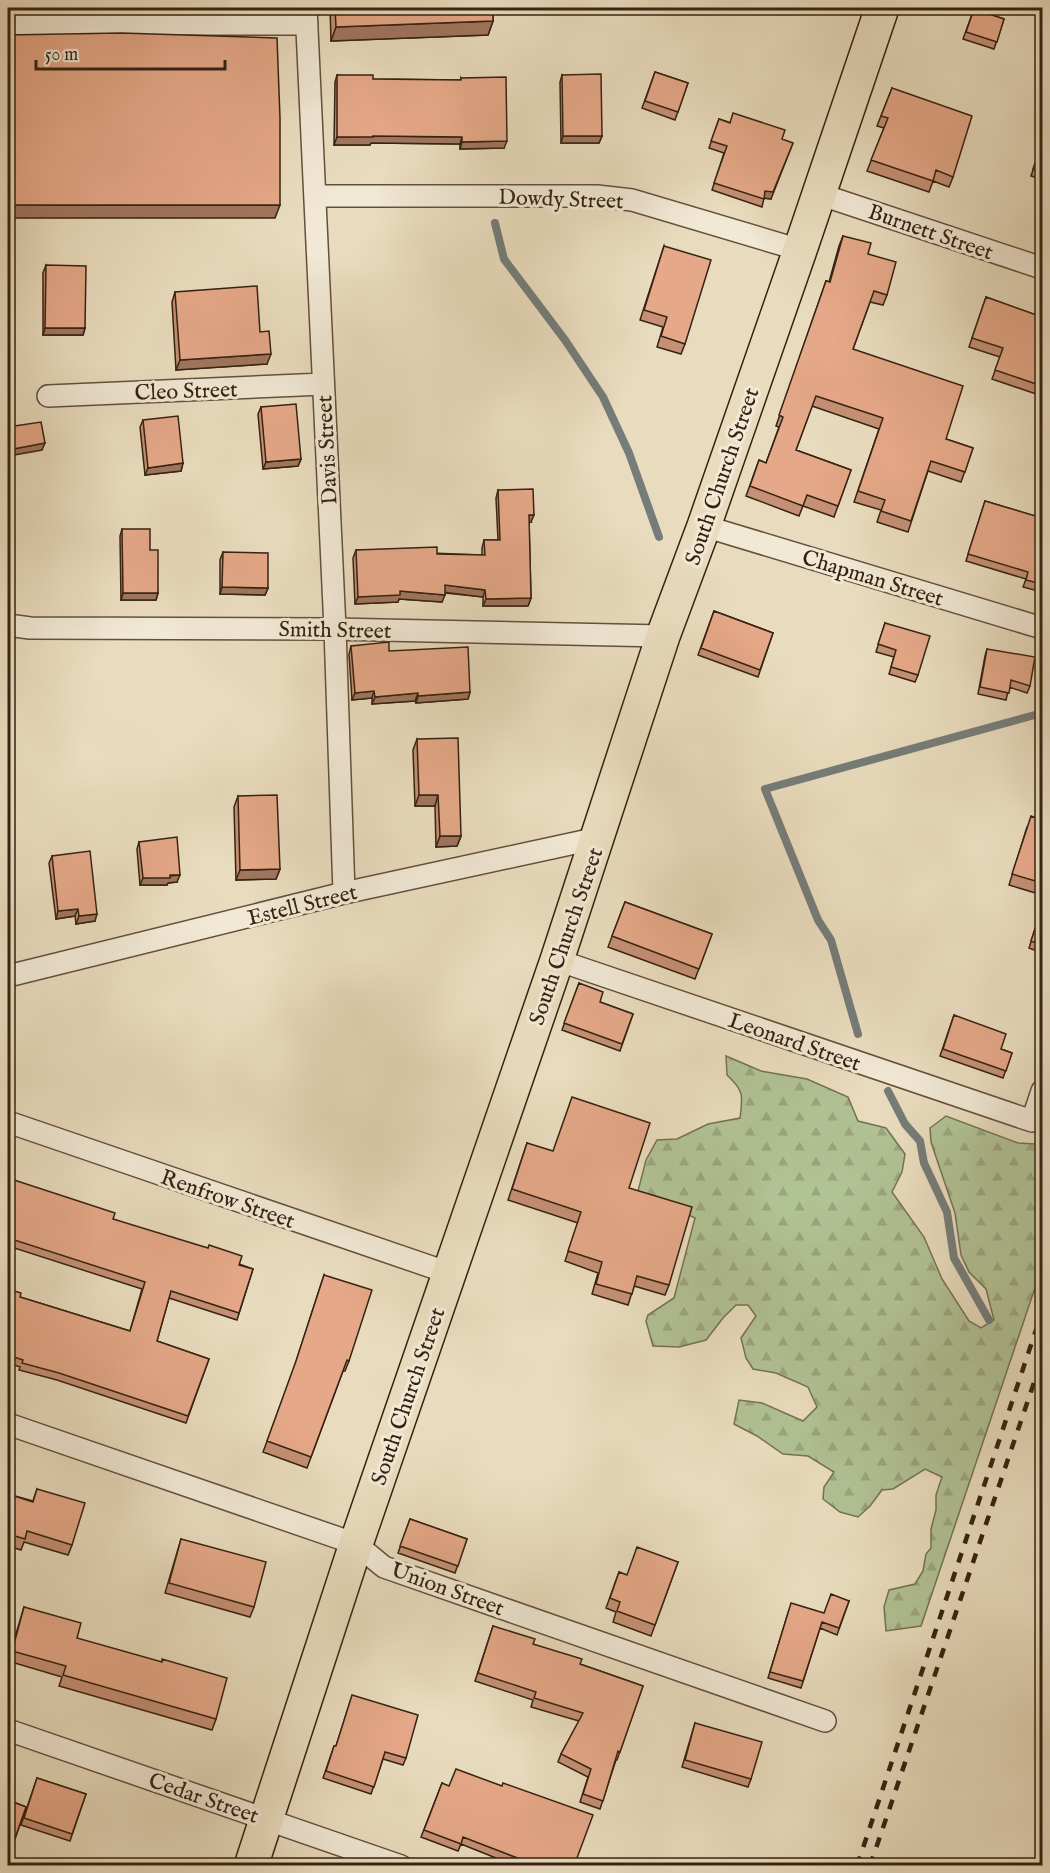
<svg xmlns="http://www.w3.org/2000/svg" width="1050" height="1873" font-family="'IM FELL English',serif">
  <defs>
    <pattern id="forest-firs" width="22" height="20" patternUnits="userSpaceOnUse" patternTransform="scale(1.5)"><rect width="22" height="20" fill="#b1c295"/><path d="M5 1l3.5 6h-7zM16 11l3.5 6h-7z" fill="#99a67f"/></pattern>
  </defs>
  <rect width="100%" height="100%" fill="#e9dcbe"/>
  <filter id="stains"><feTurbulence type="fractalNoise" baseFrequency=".00333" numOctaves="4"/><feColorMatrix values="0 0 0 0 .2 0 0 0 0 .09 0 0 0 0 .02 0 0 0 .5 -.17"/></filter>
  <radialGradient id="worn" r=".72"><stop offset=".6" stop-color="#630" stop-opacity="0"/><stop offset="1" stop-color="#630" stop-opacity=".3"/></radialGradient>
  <path fill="url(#forest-firs)" stroke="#747253" stroke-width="1.5" d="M 726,1056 L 761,1071 L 807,1079 L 848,1097 L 858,1121 L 886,1128 L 905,1154 L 902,1172 L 892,1192 L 924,1237 L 942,1279 L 969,1321 L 981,1328 L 994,1320 L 986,1289 L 969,1272 L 961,1255 L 955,1213 L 931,1142 L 930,1128 L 946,1116 L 1018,1143 L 1036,1144 L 1042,1138 L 1042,1267 L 921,1626 L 886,1631 L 884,1607 L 889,1590 L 915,1584 L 923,1571 L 926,1554 L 931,1548 L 931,1529 L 936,1510 L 936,1495 L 942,1477 L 925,1469 L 893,1489 L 882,1490 L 870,1506 L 858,1517 L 840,1512 L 823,1499 L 824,1487 L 834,1472 L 808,1456 L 783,1454 L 757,1436 L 734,1424 L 739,1400 L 762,1403 L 803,1421 L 817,1407 L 808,1387 L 776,1373 L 753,1369 L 746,1358 L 741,1338 L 756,1316 L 748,1305 L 736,1305 L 723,1318 L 706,1340 L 679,1347 L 653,1346 L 646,1321 L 648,1315 L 674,1298 L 695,1218 L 638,1191 L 646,1160 L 657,1140 L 677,1139 L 708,1124 L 740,1118 C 743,1095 744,1091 727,1075 Z"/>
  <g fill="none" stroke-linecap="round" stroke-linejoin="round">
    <path stroke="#757c79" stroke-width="8" d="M 495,223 L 504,259 L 565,340 L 603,397 L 629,453 L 659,537
      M 858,1034 L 831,940 L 818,920 L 765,789 L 1042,713
      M 888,1091 L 905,1124 L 920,1141 L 924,1163 L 947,1212 L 954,1258 L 989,1320"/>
    <defs>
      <path id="street" d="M 306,8 L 335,629 L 344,893
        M 8,24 L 307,24
        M 819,194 L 1042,268
        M 316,196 L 597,196 L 632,200 L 800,250
        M 48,396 L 323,384
        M 704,526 L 1042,628
        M 8,625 L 30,628 L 335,629 L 663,636
        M 557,960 L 1032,1121 L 1042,1091
        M 8,976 L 344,893 L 598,838
        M 8,1122 L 449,1273
        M 8,1424 L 356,1544 L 384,1567 L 825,1721
        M 8,1730 L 401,1866"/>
      <path id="primary" d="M 251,1866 L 356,1544 L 557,960 L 663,636 L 704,526 L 800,250 L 882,8"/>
    </defs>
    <use href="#street" stroke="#63503c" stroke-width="24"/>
    <use href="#primary" stroke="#362211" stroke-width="36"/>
    <use href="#street" stroke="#f1e8d5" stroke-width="21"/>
    <use href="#primary" stroke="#e9dcbe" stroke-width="33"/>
    <path stroke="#362211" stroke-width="4.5" stroke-dasharray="10 10" stroke-linecap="butt" d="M 857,1866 L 1042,1312
      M 870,1866 L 1042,1359"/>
  </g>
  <path fill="#c59075" stroke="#362211" stroke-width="1.5" d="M 330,8 L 493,8 L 493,21 L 488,35 L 331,41 Z
    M 974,9 L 1004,19 L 994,49 L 963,39 Z
    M 655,72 L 688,83 L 675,120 L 642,108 Z
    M 337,75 L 373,79 L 461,80 L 461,78 L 504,148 L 460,149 L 460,144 L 371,143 L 370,145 L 334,145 L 335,82 Z
    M 562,75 L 602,136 L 599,143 L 561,143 L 560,82 Z
    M 892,88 L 953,177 L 949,187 L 933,181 L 929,192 L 867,171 L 884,128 L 877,126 Z
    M 719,119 L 782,139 L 771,199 L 764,198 L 762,207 L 712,190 L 724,153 L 709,148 Z
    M 1042,142 L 1042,179 L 1031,176 Z
    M 843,236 L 868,254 L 887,295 L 883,305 L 870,302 L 853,349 L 946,439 L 973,448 L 961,482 L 928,471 L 908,532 L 877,522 L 881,510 L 854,502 L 879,429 L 812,406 L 796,450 L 851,470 L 834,517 L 803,506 L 799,516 L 746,496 L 759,460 L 766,463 L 779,427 L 776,426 L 826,281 L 829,282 L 839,246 Z
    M 664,246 L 685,344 L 681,354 L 657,347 L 663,327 L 640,320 Z
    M 46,265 L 85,328 L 83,335 L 43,335 L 43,273 Z
    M 175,292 L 260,332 L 267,364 L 176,370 L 172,302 Z
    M 986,297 L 1042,317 L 1042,396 L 992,379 L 1000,357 L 969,347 Z
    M 261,407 L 301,459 L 298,466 L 263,469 L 258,414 Z
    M 143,420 L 183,463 L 181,471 L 145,475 L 140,427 Z
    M 498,490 L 531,522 L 529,522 L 531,598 L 528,606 L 483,606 L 483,597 L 445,593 L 442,602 L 399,599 L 398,602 L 355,604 L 353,558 L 356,550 L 482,555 L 482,548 L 484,540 L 498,540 L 496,498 Z
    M 985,501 L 1042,518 L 1042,592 L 1023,587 L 1026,579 L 966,561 Z
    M 122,529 L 150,550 L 158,593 L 156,600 L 121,600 L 120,536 Z
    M 223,552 L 268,588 L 265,595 L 220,594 L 220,560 Z
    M 714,611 L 773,633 L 758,677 L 698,655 Z
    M 885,623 L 918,675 L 915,682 L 889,674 L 894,657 L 876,652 Z
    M 351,646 L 389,651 L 470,692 L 468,699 L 416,703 L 415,701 L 372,704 L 372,698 L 352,700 L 349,654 Z
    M 987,649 L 1030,686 L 1027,693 L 1009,687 L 1006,700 L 978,694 L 985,656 Z
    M 417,739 L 461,836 L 457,846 L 436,847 L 435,806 L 415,806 L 413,750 Z
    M 238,796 L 280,869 L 276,879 L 236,880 L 234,807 Z
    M 1042,820 L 1042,895 L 1009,885 L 1027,827 Z
    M 139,842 L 177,882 L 168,883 L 167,885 L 140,885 L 137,849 Z
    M 52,856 L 95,921 L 76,924 L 75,916 L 56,919 L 49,863 Z
    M 625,902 L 712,934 L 695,979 L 608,947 Z
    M 1042,907 L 1042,953 L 1029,948 Z
    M 579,983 L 600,1002 L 633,1014 L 620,1051 L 562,1030 Z
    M 954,1015 L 1001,1049 L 1012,1053 L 1003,1078 L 940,1056 Z
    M 527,1143 L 629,1188 L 669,1285 L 665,1295 L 634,1286 L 628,1305 L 592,1294 L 598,1273 L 565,1261 L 578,1223 L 508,1200 Z
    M 8,1178 L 113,1219 L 253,1269 L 237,1320 L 169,1298 L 157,1341 L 209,1359 L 186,1423 L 57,1380 L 19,1370 L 20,1367 L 8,1363 L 8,1289 L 20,1297 L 130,1331 L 142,1289 L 8,1246 Z
    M 324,1275 L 349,1361 L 345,1371 L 343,1371 L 307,1468 L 263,1452 L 293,1371 Z
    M 37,1489 L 72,1545 L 68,1555 L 24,1542 L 21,1550 L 8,1546 L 8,1494 L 33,1501 Z
    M 410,1519 L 467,1539 L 455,1573 L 398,1553 Z
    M 181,1539 L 254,1607 L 250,1617 L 165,1593 Z
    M 678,1562 L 651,1636 L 613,1622 L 616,1612 L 606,1608 L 619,1572 L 627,1575 Z
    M 849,1601 L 837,1635 L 820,1628 L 801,1688 L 768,1678 L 789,1610 L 824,1613 Z
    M 24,1607 L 216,1719 L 212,1730 L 59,1686 L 62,1677 L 8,1661 Z
    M 493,1626 L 533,1644 L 580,1664 L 643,1686 L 617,1760 L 616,1760 L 600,1809 L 580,1802 L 588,1777 L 558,1762 L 561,1754 L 579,1721 L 531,1707 L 533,1700 L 475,1681 Z
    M 350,1702 L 406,1758 L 403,1765 L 383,1759 L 371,1794 L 323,1778 L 334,1746 L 336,1746 Z
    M 695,1723 L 751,1779 L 748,1787 L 682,1767 Z
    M 37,1778 L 86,1794 L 70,1841 L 21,1825 Z
    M 442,1783 L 574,1866 L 516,1866 L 461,1844 L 458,1851 L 421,1837 Z
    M 8,1800 L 26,1807 L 13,1845 L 8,1843 Z"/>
  <path fill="#a0765f" stroke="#362211" stroke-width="1.5" d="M 493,21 L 488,35 L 331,41 L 336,27 Z
    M 373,136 L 462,137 L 460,144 L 371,143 L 370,145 L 334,145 L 337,137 Z
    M 563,136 L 602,136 L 599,143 L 561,143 Z
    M 507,141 L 504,148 L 460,149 L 462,142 Z
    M 793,143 L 771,199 L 763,198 L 765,191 Z
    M 8,205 L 280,205 L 275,218 L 8,218 Z
    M 45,328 L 85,328 L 83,335 L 43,335 Z
    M 271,354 L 267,364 L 176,370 L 180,360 Z
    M 45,443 L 42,450 L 8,456 L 8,450 Z
    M 301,459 L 298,466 L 263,469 L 266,462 Z
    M 183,463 L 181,471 L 145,475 L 148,468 Z
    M 529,515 L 534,515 L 531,522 L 526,523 Z
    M 445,585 L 485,590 L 483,597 L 442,592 Z
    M 222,587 L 268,588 L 265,595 L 220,594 Z
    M 400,591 L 445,595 L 442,602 L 399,599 L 398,602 L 355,604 L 358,597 Z
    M 123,593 L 158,593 L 156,600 L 121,600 Z
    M 531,598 L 528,606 L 483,606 L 486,599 Z
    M 374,691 L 372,698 L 352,700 L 355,693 Z
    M 470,692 L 468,699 L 416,703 L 418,696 Z
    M 418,693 L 415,701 L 372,704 L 375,697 Z
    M 419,795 L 438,795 L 435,806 L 415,806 Z
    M 440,836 L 461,836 L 457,846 L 436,847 Z
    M 280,869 L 276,879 L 236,880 L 240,870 Z
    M 180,875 L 177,882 L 168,883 L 167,885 L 140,885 L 143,878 Z
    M 78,909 L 75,916 L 56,919 L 58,911 Z
    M 97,914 L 95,921 L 76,924 L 79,916 Z"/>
  <path fill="#e5a888" stroke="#362211" stroke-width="1.5" d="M 335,8 L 493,8 L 493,21 L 336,27 Z
    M 974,9 L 1004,19 L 997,42 L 966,32 Z
    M 121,33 L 277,38 L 280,118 L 280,205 L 8,205 L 8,35 Z
    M 655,72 L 688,83 L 678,112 L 645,101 Z
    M 601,74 L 602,136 L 563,136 L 562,75 Z
    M 337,75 L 373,75 L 373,79 L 461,80 L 461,78 L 506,77 L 507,141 L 462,142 L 462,137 L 373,136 L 373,137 L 337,137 Z
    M 892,88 L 972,116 L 953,177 L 936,170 L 933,181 L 871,160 L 888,118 L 881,116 Z
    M 733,113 L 785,130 L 782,139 L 793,143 L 773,192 L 765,191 L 764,199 L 714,183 L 727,146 L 711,141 L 719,119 L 730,123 Z
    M 1042,142 L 1042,172 L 1033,169 Z
    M 843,236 L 871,243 L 868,254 L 896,262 L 887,295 L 874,291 L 853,349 L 963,386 L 946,439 L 973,448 L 965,472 L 931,461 L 911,521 L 881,511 L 885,500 L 858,491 L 883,418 L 816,396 L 796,450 L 851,470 L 838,506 L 807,495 L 803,506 L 750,486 L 759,460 L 766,463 L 783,417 L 779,415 L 826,281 L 830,282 Z
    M 664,246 L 711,260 L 685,344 L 661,336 L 667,317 L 644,310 Z
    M 46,265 L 86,266 L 85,328 L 45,328 Z
    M 257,286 L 260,332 L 269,331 L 271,354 L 180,360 L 175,292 Z
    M 986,297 L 1042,317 L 1042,386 L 995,370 L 1003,348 L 972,338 Z
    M 296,404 L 301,459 L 266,462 L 261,407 Z
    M 178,416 L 183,463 L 148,468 L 143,420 Z
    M 41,422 L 45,443 L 8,450 L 8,427 Z
    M 533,489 L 534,515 L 529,515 L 531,598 L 486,599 L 485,590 L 445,585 L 445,595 L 400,591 L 400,595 L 358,597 L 356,550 L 437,547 L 437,554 L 485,555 L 484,540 L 500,540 L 498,490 Z
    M 985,501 L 1042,518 L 1042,584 L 1026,580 L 1028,572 L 968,554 Z
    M 122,529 L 150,529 L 150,550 L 158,550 L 158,593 L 123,593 Z
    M 223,552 L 268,553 L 268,588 L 222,587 Z
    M 714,611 L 773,633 L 760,670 L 701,648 Z
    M 885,623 L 930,636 L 918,675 L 891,667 L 896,650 L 878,644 Z
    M 389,642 L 389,651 L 468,647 L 470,692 L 418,696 L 418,693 L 375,697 L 374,691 L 355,693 L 351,646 Z
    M 987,649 L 1035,657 L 1030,686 L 1011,680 L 1009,693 L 980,687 Z
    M 458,738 L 461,836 L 440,836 L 438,795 L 419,795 L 417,739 Z
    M 277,795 L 280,869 L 240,870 L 238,796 Z
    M 1031,816 L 1042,820 L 1042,883 L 1012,874 Z
    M 177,837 L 180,875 L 170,875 L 170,878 L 143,878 L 139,842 Z
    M 90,851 L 97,914 L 79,916 L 78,909 L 58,911 L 52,856 Z
    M 625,902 L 712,934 L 699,969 L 612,936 Z
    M 1042,907 L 1042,945 L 1031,941 Z
    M 579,983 L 603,992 L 600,1002 L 633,1014 L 622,1044 L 564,1023 Z
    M 954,1015 L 1006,1034 L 1001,1049 L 1012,1053 L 1006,1071 L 943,1049 Z
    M 572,1097 L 650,1123 L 629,1188 L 692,1207 L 669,1285 L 637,1276 L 632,1294 L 596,1284 L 602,1262 L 568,1251 L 581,1212 L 512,1189 L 527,1143 L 553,1151 Z
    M 8,1178 L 115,1213 L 113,1219 L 208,1248 L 209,1245 L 242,1256 L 239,1265 L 253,1269 L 239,1313 L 171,1291 L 157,1341 L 209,1359 L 188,1416 L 59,1373 L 22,1363 L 23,1360 L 8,1355 L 8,1289 L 21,1293 L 20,1297 L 130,1331 L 145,1282 L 8,1238 Z
    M 324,1275 L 372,1290 L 349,1361 L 347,1360 L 311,1457 L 267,1441 L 296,1361 Z
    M 37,1489 L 85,1503 L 72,1545 L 27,1531 L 25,1539 L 8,1534 L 8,1494 L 33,1502 Z
    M 410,1519 L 467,1539 L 458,1566 L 400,1546 Z
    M 181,1539 L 266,1562 L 254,1607 L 169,1583 Z
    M 637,1547 L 678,1562 L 655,1625 L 617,1611 L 620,1602 L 610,1598 L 619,1572 L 627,1575 Z
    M 831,1594 L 849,1601 L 839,1628 L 822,1622 L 803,1681 L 770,1672 L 791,1603 L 824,1613 Z
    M 24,1607 L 81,1623 L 77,1638 L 162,1662 L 162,1659 L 227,1678 L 216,1719 L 63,1675 L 66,1666 L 12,1651 Z
    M 493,1626 L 535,1639 L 533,1644 L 582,1659 L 580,1664 L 643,1686 L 620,1752 L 618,1751 L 603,1801 L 583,1794 L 591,1769 L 561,1754 L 583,1713 L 534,1698 L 536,1692 L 478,1673 Z
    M 352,1695 L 418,1715 L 406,1758 L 385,1752 L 374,1787 L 326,1771 L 334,1746 L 336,1746 Z
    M 695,1723 L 762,1742 L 751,1779 L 685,1760 Z
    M 456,1769 L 502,1786 L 503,1783 L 593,1815 L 574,1866 L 538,1866 L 463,1837 L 461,1844 L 424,1830 L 442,1783 L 449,1786 Z
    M 37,1778 L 86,1794 L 72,1834 L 24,1818 Z
    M 8,1800 L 26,1807 L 15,1838 L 8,1835 Z"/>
  <g text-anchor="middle" stroke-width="6" stroke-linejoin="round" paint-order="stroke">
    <g font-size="22" fill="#362211" stroke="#f1e8d5">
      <text transform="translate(561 198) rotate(2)" y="8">Dowdy Street</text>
      <text transform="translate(931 231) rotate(19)" y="8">Burnett Street</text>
      <text transform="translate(186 390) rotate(-2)" y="8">Cleo Street</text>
      <text transform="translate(326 450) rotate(-93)" y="8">Davis Street</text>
      <text transform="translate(721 476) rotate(-71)" y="8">South Church Street</text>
      <text transform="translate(873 577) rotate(17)" y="8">Chapman Street</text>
      <text transform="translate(335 629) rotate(1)" y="8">Smith Street</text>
      <text transform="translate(302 904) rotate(-14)" y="8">Estell Street</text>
      <text transform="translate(565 936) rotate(-71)" y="8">South Church Street</text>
      <text transform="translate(795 1041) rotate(19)" y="8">Leonard Street</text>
      <text transform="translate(228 1198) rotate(19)" y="8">Renfrow Street</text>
      <text transform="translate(407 1396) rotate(-71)" y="8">South Church Street</text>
      <text transform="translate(448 1588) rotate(20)" y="8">Union Street</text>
      <text transform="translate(204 1797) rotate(19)" y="8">Cedar Street</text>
    </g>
  </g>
  <rect width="1050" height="1873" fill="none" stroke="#e9dcbe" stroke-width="30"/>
  <rect x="9" y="9" width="1032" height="1855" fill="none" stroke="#362211" stroke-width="3"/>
  <rect x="15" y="15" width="1020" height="1843" fill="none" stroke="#362211" stroke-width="1.5"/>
  <path d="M36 60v9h189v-9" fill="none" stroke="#362211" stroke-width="3"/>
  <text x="45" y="60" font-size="18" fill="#362211" stroke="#f1e8d5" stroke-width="4.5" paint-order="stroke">50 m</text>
  <rect width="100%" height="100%" filter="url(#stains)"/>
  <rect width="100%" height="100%" fill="url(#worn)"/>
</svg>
